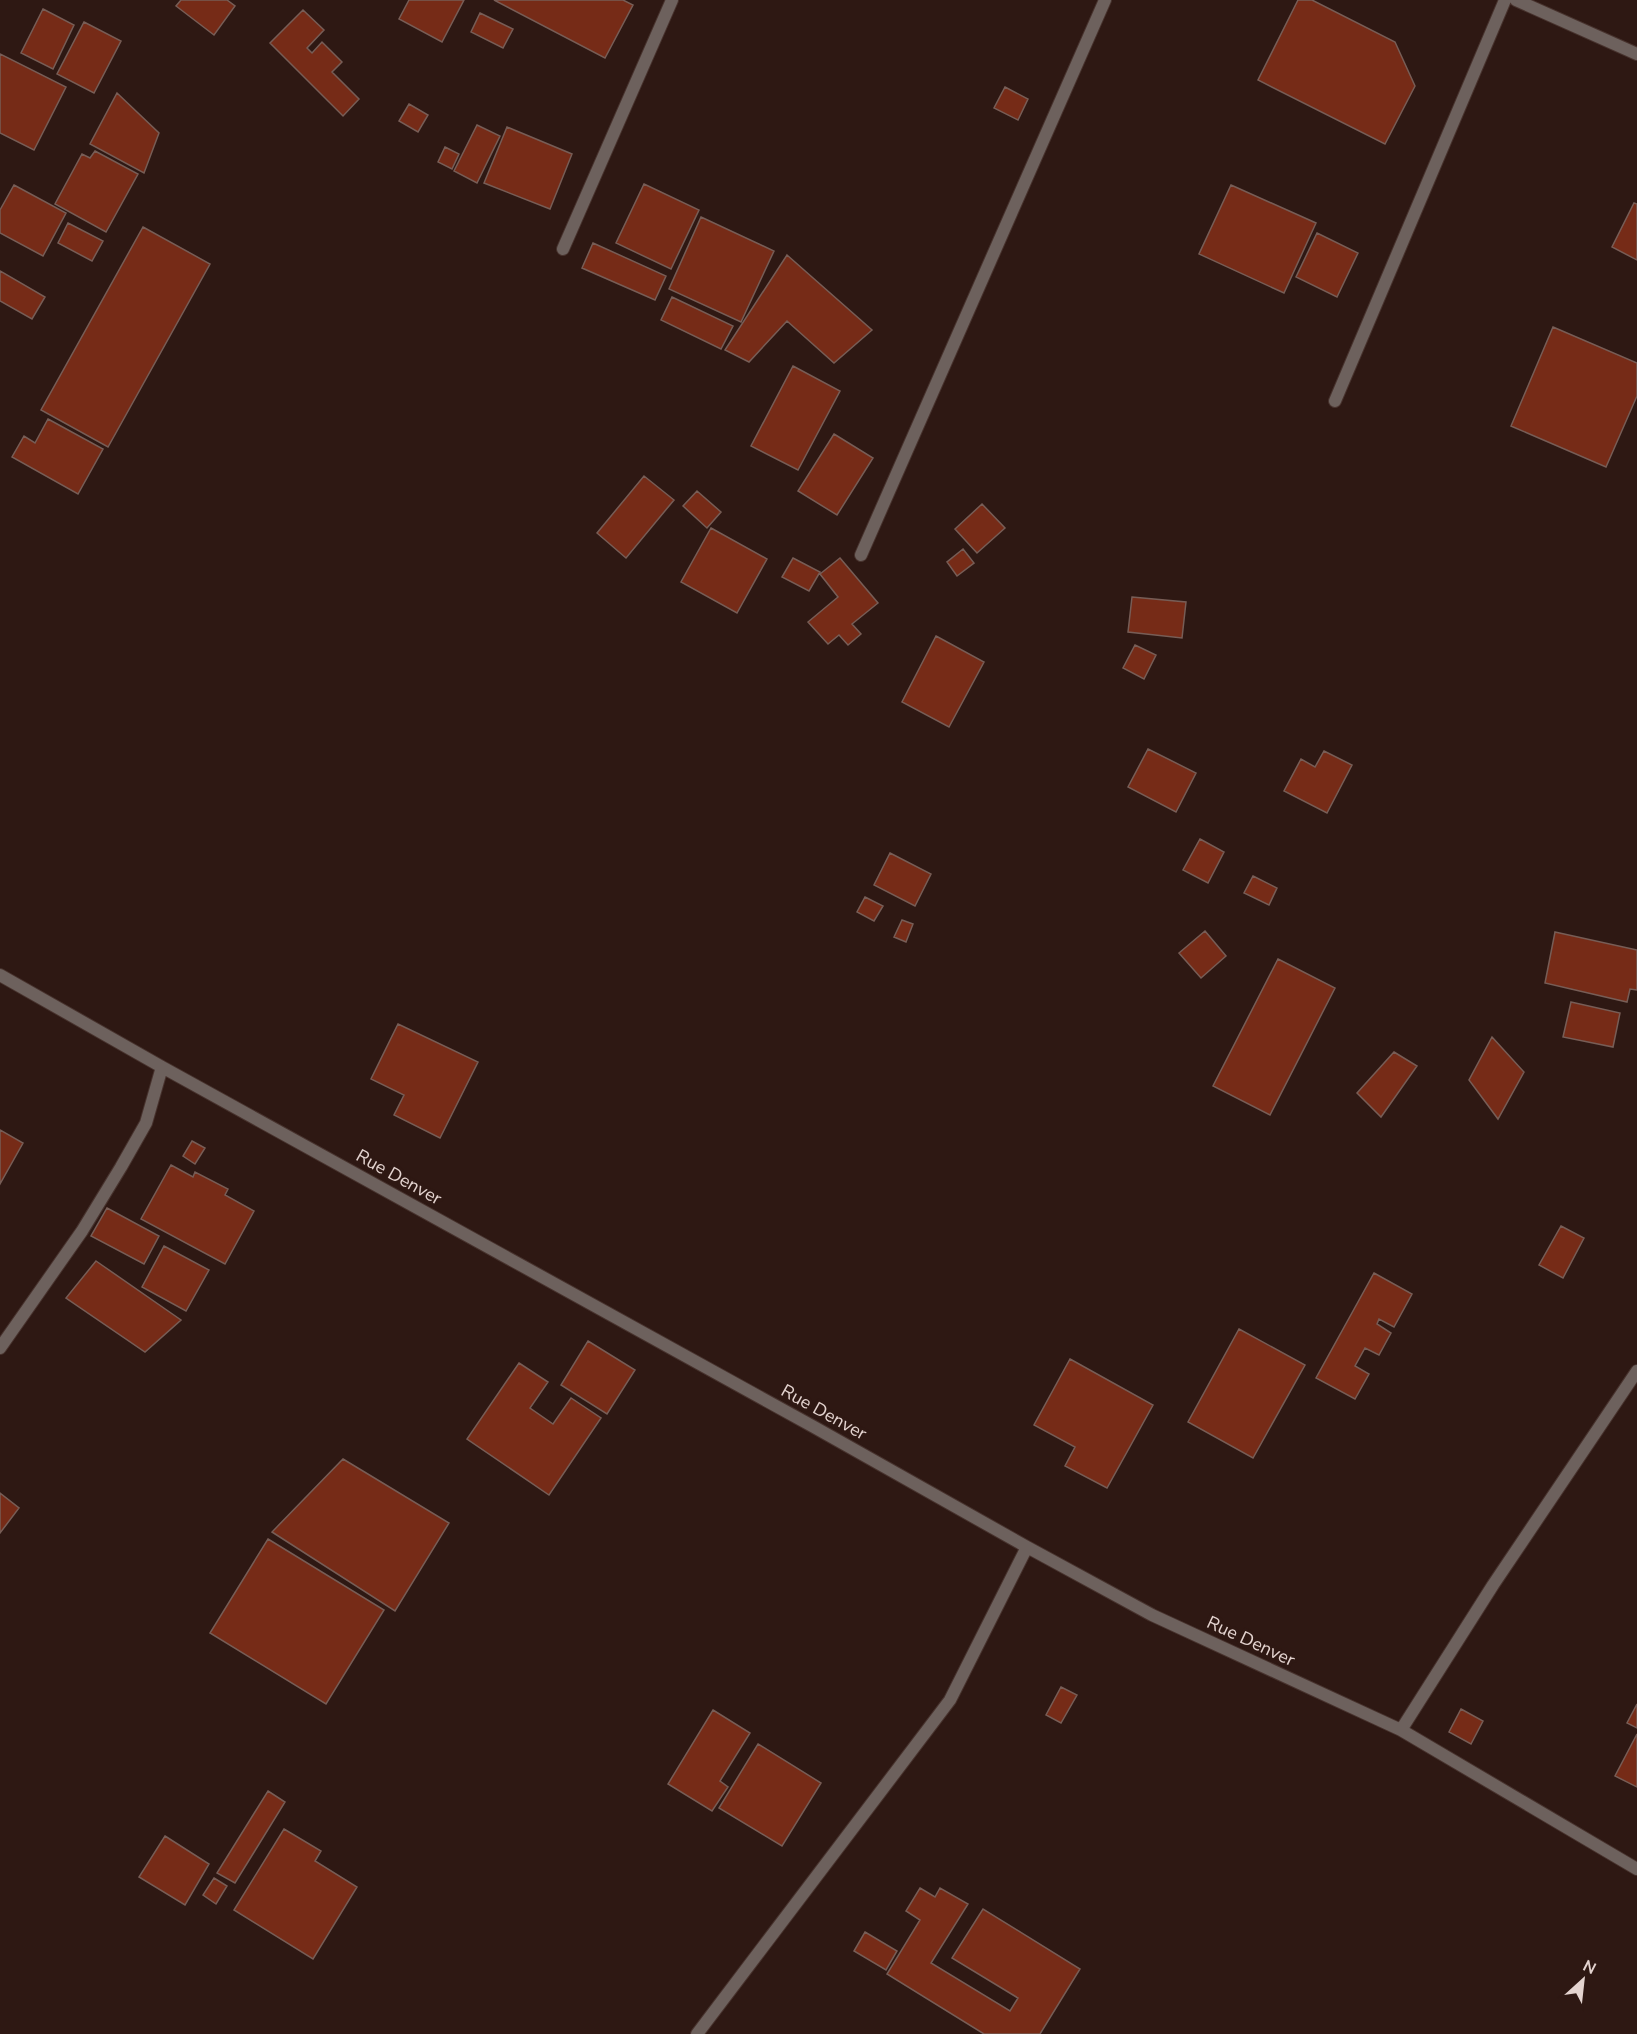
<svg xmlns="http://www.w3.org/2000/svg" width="1637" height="2034" font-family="'Nunito Sans',sans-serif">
  <rect width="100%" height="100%" fill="#2e1813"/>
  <path fill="#762b17" stroke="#775d56" stroke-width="1.5" d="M 181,0 L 227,0 L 235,6 L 214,35 L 176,6 Z
    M 409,0 L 464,0 L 442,42 L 399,19 Z
    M 494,0 L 623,0 L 633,5 L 605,58 Z
    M 1298,0 L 1312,0 L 1395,42 L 1415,86 L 1385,144 L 1258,80 Z
    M 43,9 L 74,25 L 53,69 L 21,53 Z
    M 303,10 L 324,30 L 307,48 L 312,53 L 322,42 L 342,62 L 332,72 L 359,99 L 343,116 L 270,43 Z
    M 480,13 L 513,29 L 503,48 L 471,32 Z
    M 84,22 L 121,41 L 94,93 L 57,74 Z
    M 0,54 L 66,87 L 34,150 L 0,133 Z
    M 1005,87 L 1028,99 L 1018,120 L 994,108 Z
    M 117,93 L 159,133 L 144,173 L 90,144 Z
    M 409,104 L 428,115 L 418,132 L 399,121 Z
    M 477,125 L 500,136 L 477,183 L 454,171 Z
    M 507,127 L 572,154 L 550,209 L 484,183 Z
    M 445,147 L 459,154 L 452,169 L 438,162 Z
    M 95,151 L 138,174 L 106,232 L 55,204 L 82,154 L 90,158 Z
    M 644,184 L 699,210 L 671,269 L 616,243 Z
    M 14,185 L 66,213 L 43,256 L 0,233 L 0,210 Z
    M 1231,185 L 1316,223 L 1284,293 L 1199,254 Z
    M 1634,203 L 1637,204 L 1637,260 L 1612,247 Z
    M 701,217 L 774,251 L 741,322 L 669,289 Z
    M 68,223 L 103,241 L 92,261 L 58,243 Z
    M 143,227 L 210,264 L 108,447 L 41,410 Z
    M 1317,233 L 1358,253 L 1337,297 L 1296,277 Z
    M 593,243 L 666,276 L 655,300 L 582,268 Z
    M 787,255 L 872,330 L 834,363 L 787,321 L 749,362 L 725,350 Z
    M 0,271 L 45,297 L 32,319 L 0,301 Z
    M 672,297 L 733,326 L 721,349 L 661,320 Z
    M 1553,327 L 1637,363 L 1637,396 L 1606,467 L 1511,426 Z
    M 793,366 L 840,391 L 798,470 L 751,446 Z
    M 48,419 L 103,449 L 78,494 L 12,457 L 24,436 L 35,443 Z
    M 834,434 L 873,458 L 837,515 L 798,491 Z
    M 644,476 L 674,500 L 626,558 L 597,533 Z
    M 697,491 L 721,512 L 707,528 L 683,506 Z
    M 982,504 L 1005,528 L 977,553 L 955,529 Z
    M 711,528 L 767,559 L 737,613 L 681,582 Z
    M 963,549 L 974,563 L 957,576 L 947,562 Z
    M 793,558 L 820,572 L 809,591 L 782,577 Z
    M 840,558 L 878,603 L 852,624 L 861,634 L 848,645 L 839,635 L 828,644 L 808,622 L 838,597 L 820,574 Z
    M 1132,597 L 1186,602 L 1182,638 L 1128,632 Z
    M 936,636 L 984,662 L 949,727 L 902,702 Z
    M 1135,645 L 1156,655 L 1144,679 L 1123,668 Z
    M 1148,749 L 1196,773 L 1176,812 L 1128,787 Z
    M 1324,751 L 1352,765 L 1327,813 L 1284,791 L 1301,759 L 1315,767 Z
    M 1200,839 L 1224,852 L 1208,883 L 1183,870 Z
    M 890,853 L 931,874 L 915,906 L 874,885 Z
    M 1253,876 L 1277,888 L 1269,905 L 1244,893 Z
    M 865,897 L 883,906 L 874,921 L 857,912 Z
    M 902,920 L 913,924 L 906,942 L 894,937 Z
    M 1205,931 L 1226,956 L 1201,978 L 1179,953 Z
    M 1555,932 L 1637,950 L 1637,990 L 1630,989 L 1627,1002 L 1545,983 Z
    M 1278,959 L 1335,988 L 1270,1115 L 1213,1086 Z
    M 1571,1002 L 1620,1013 L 1613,1047 L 1563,1037 Z
    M 398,1024 L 478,1062 L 440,1138 L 394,1115 L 404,1095 L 371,1079 Z
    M 1492,1037 L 1524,1072 L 1498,1119 L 1469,1080 Z
    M 1394,1052 L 1417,1066 L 1381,1117 L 1357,1093 Z
    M 0,1130 L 23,1143 L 0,1184 Z
    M 192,1141 L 205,1148 L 195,1164 L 183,1156 Z
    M 171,1165 L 193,1177 L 195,1172 L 228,1189 L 225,1195 L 254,1211 L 225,1264 L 141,1219 Z
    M 107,1208 L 159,1236 L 144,1264 L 91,1236 Z
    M 1561,1226 L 1584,1238 L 1563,1278 L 1539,1265 Z
    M 164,1246 L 209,1270 L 186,1311 L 142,1287 Z
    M 96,1261 L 181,1320 L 145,1352 L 66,1298 Z
    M 1374,1273 L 1412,1294 L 1394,1327 L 1379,1319 L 1377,1324 L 1391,1333 L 1379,1355 L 1365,1348 L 1355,1366 L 1369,1374 L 1355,1399 L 1316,1378 Z
    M 1239,1329 L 1305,1365 L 1253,1458 L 1188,1422 Z
    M 588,1341 L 635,1370 L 607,1414 L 561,1385 Z
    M 1070,1359 L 1153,1405 L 1107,1488 L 1065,1466 L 1075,1447 L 1034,1425 Z
    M 519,1363 L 548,1382 L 530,1408 L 553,1424 L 571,1398 L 601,1418 L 549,1495 L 467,1439 Z
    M 343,1459 L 449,1523 L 395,1611 L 272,1532 Z
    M 0,1493 L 19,1508 L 0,1533 Z
    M 268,1539 L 384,1610 L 326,1704 L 210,1633 Z
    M 1061,1687 L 1077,1695 L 1061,1723 L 1046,1715 Z
    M 1637,1704 L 1637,1728 L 1627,1723 Z
    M 1461,1709 L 1483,1721 L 1471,1744 L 1449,1732 Z
    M 713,1710 L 750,1733 L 720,1781 L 728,1787 L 712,1811 L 668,1784 Z
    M 1637,1734 L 1637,1787 L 1615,1776 Z
    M 758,1744 L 821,1783 L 782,1846 L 719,1808 Z
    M 268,1791 L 285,1802 L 235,1883 L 217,1873 Z
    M 284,1829 L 321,1851 L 315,1861 L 357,1887 L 313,1959 L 234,1910 Z
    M 165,1836 L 209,1864 L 185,1905 L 139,1877 Z
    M 214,1878 L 227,1886 L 216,1904 L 203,1895 Z
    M 920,1888 L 935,1897 L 940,1888 L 968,1904 L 931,1963 L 1010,2011 L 1018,1998 L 952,1958 L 983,1909 L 1080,1969 L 1040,2034 L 984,2034 L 887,1974 L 920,1920 L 906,1911 Z
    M 865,1932 L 897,1951 L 886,1970 L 854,1951 Z"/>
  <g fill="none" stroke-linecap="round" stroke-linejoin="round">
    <defs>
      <path id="minor" d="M 1516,0 L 1637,54
        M 563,249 L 672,0
        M 1335,401 L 1505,0
        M 861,555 L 1105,0
        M 0,975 L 162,1067 L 814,1427 L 1027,1547 L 1152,1615 L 1401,1730 L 1637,1869
        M 0,1348 L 82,1231 L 121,1167 L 146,1123 L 162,1067
        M 1401,1730 L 1493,1585 L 1637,1371
        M 697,2034 L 950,1700 L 1027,1547"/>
    </defs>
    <use href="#minor" stroke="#47322d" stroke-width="14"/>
    <use href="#minor" stroke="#6d615d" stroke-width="12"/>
  </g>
  <g text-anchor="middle" stroke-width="6" stroke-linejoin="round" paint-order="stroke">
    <g font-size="18" fill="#e4d4d0" stroke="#2e1813">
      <text transform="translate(399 1177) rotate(29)" y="6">Rue Denver</text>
      <text transform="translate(824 1412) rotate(29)" y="6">Rue Denver</text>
      <text transform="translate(1251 1641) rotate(25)" y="6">Rue Denver</text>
    </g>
  </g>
  <g transform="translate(1583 1980) rotate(27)" stroke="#2e1813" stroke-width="4.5" paint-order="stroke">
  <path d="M0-4.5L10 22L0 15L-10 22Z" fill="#e4d4d0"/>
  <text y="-9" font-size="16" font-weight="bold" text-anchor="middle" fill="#e4d4d0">N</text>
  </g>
</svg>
